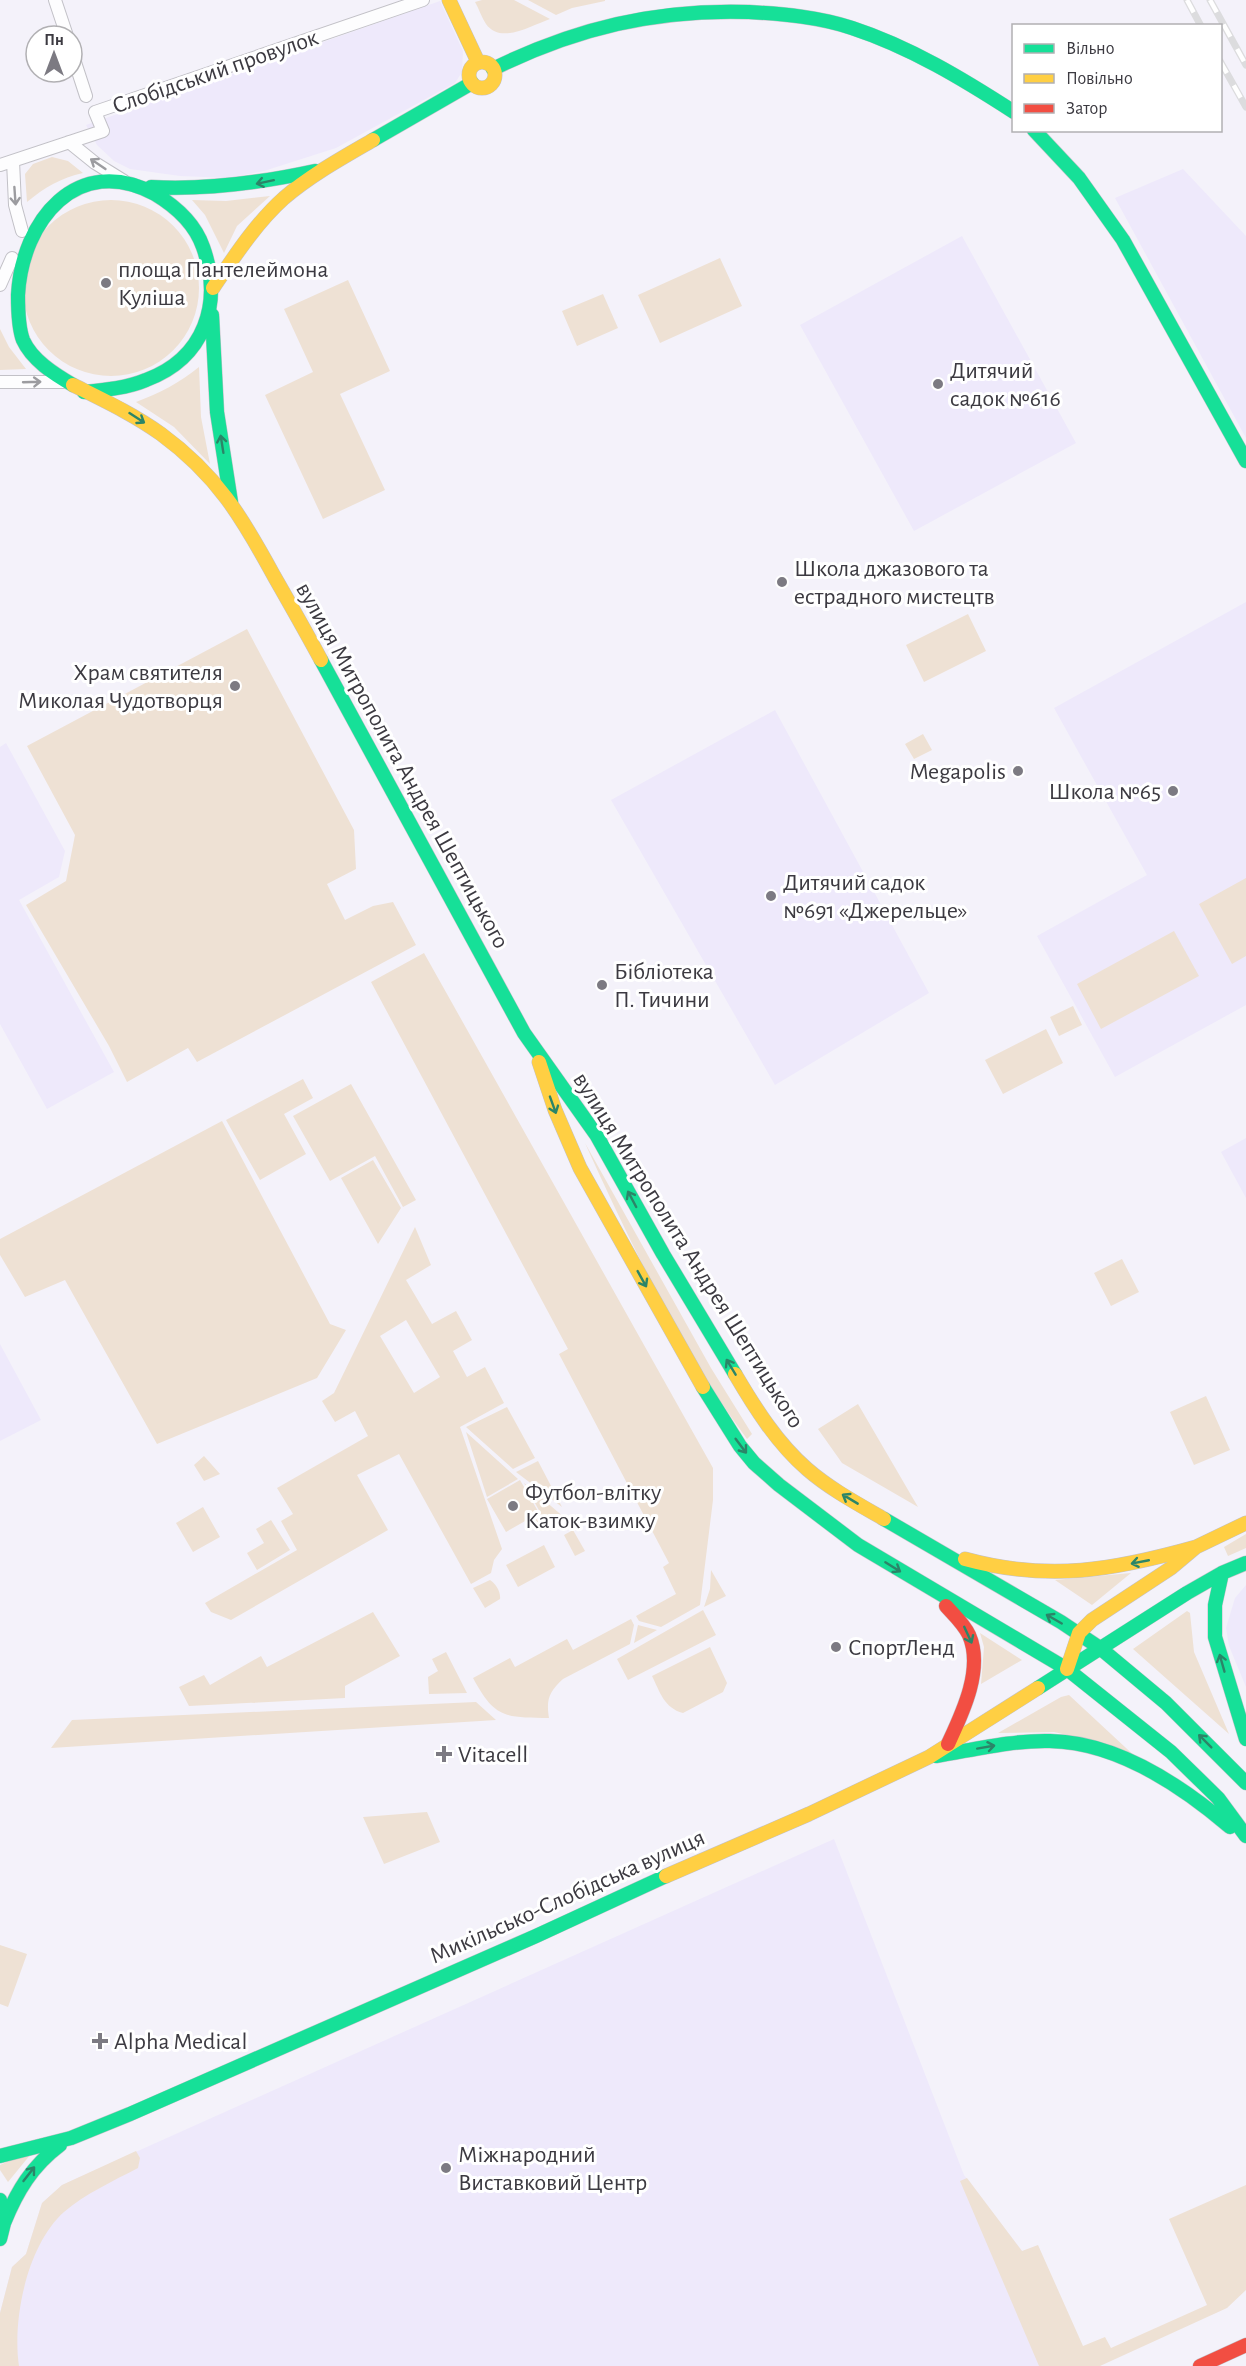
<svg xmlns="http://www.w3.org/2000/svg" width="1246" height="2366" font-family="'Alegreya Sans',sans-serif">
  <rect width="100%" height="100%" fill="#f4f2fa"/>
  <path fill="#eee9fb" d="M 440,1 L 463,51 L 462,72 L 455,83 L 336,148 L 264,171 L 229,178 L 180,176 L 130,169 L 114,161 L 97,145 L 86,125 Z
    M 1183,169 L 1246,236 L 1246,438 L 1115,198 Z
    M 962,236 L 1076,443 L 914,531 L 800,325 Z
    M 1246,602 L 1246,1005 L 1115,1077 L 1037,936 L 1147,875 L 1054,708 Z
    M 775,710 L 929,993 L 775,1085 L 611,800 Z
    M 6,743 L 65,851 L 59,877 L 19,900 L 114,1072 L 47,1109 L 0,1024 L 0,747 Z
    M 1246,1138 L 1246,1198 L 1221,1152 Z
    M 0,1344 L 41,1420 L 0,1441 Z
    M 1246,1585 L 1246,1687 L 1229,1646 L 1226,1628 L 1235,1598 Z
    M 834,1839 L 964,2175 L 1022,2251 L 1076,2366 L 0,2366 L 0,2313 L 12,2267 L 26,2254 L 42,2203 L 62,2185 Z"/>
  <path fill="#eee1d4" fill-rule="evenodd" d="M 482,0 L 514,0 L 550,19 C 532,25 501,45 486,24 C 482,18 479,9 475,2 Z
    M 528,0 L 605,0 L 605,1 L 572,8 L 556,15 Z
    M 52,157 L 68,161 L 83,173 C 61,178 45,187 27,202 L 25,174 L 33,164 Z
    M 270,196 L 237,226 L 224,253 L 205,215 L 192,200 L 226,201 Z
    M23 288a88 88 0 1 1 176 0a88 88 0 1 1-176 0Z
    M 720,258 L 742,306 L 660,343 L 638,295 Z
    M 348,280 L 390,371 L 340,394 L 385,490 L 323,519 L 265,395 L 313,372 L 284,309 Z
    M 603,294 L 618,328 L 577,346 L 562,311 Z
    M 0,329 L 9,347 L 26,369 L 0,370 Z
    M 199,367 L 201,417 L 210,464 L 174,427 L 136,402 C 160,393 179,383 199,367 Z
    M 968,614 L 986,651 L 924,682 L 906,645 Z
    M 247,629 L 354,830 L 356,869 L 327,884 L 345,920 L 373,906 L 393,902 L 416,945 L 197,1062 L 188,1048 L 127,1082 L 109,1046 L 26,905 L 66,881 L 75,835 L 27,746 Z
    M 923,734 L 932,750 L 914,759 L 905,744 Z
    M 1246,878 L 1246,956 L 1232,964 L 1199,904 Z
    M 1174,931 L 1199,976 L 1101,1029 L 1077,984 Z
    M 424,953 L 713,1468 L 713,1500 L 700,1605 L 661,1627 L 639,1621 L 636,1616 L 676,1594 L 663,1567 L 669,1563 L 559,1354 L 568,1349 L 371,982 Z
    M 1073,1006 L 1082,1025 L 1059,1036 L 1050,1017 Z
    M 1046,1029 L 1063,1063 L 1003,1094 L 985,1060 Z
    M 303,1079 L 313,1098 L 284,1114 L 306,1154 L 260,1180 L 226,1120 Z
    M 351,1084 L 416,1200 L 403,1207 L 375,1156 L 330,1181 L 293,1116 Z
    M 222,1121 L 330,1324 L 346,1330 L 317,1378 L 157,1444 L 65,1280 L 25,1297 L 0,1255 L 0,1239 Z
    M 585,1143 L 711,1368 L 752,1434 L 747,1439 C 681,1350 631,1244 585,1143 Z
    M 373,1160 L 401,1208 L 378,1244 L 341,1178 Z
    M 415,1227 L 431,1265 L 406,1280 L 432,1324 L 456,1311 L 472,1340 L 453,1351 L 467,1377 L 485,1367 L 504,1403 L 460,1427 L 502,1549 L 494,1560 L 491,1573 L 471,1584 L 399,1454 L 357,1475 L 388,1530 L 231,1620 L 211,1612 L 205,1603 L 297,1550 L 281,1521 L 293,1514 L 277,1488 L 368,1436 L 355,1411 L 335,1422 L 322,1401 L 334,1393 ZM 406,1320 L 440,1377 L 414,1393 L 380,1336 Z
    M 1122,1259 L 1139,1292 L 1111,1306 L 1094,1273 Z
    M 1206,1396 L 1230,1450 L 1194,1465 L 1170,1412 Z
    M 858,1404 L 918,1507 L 842,1463 L 818,1429 Z
    M 507,1407 L 535,1458 L 513,1469 L 466,1427 Z
    M 466,1432 L 518,1479 L 487,1497 Z
    M 204,1456 L 220,1474 L 204,1481 L 194,1465 Z
    M 538,1461 L 562,1507 L 516,1472 Z
    M 520,1480 L 539,1513 L 506,1532 L 487,1499 Z
    M 524,1483 L 565,1518 L 541,1531 L 533,1518 L 541,1514 Z
    M 203,1507 L 220,1537 L 193,1552 L 176,1523 Z
    M 271,1520 L 290,1550 L 257,1570 L 247,1553 L 264,1543 L 256,1529 Z
    M 573,1530 L 585,1551 L 575,1556 L 564,1535 Z
    M 1246,1534 L 1246,1548 L 1228,1556 L 1224,1547 Z
    M 544,1545 L 555,1567 L 518,1587 L 506,1565 Z
    M 711,1570 L 726,1596 L 704,1607 L 710,1589 Z
    M 1131,1573 L 1092,1605 L 1055,1580 Z
    M 490,1580 C 496,1584 501,1592 500,1599 L 485,1608 L 473,1588 Z
    M 703,1610 L 716,1635 L 628,1680 L 617,1659 Z
    M 1187,1611 L 1190,1613 L 1194,1652 L 1229,1734 L 1133,1649 Z
    M 373,1612 L 400,1656 L 345,1686 L 345,1698 L 189,1706 L 179,1687 L 204,1675 L 210,1685 L 261,1656 L 267,1667 Z
    M 631,1619 L 634,1625 L 630,1644 L 563,1679 C 549,1692 546,1699 549,1718 C 505,1717 495,1719 473,1678 L 510,1658 L 515,1667 L 567,1639 L 573,1650 Z
    M 638,1625 L 657,1630 L 634,1643 Z
    M 980,1633 L 1022,1660 L 981,1684 L 984,1647 Z
    M 710,1647 L 727,1683 L 723,1692 L 683,1713 C 664,1708 660,1692 652,1676 Z
    M 446,1652 L 467,1693 L 429,1694 L 428,1677 L 438,1671 L 432,1659 Z
    M 1069,1695 L 1140,1761 L 1094,1741 L 1054,1732 L 998,1733 L 1061,1697 Z
    M 476,1702 L 496,1720 L 51,1748 L 72,1720 Z
    M 427,1812 L 440,1842 L 384,1864 L 363,1817 Z
    M 0,1945 L 27,1954 L 8,2007 L 0,2004 Z
    M 35,2149 L 8,2182 L 0,2170 L 0,2165 Z
    M 136,2151 L 140,2158 L 138,2168 C 113,2181 85,2194 64,2212 C 27,2245 12,2320 19,2366 L 0,2366 L 0,2313 L 12,2267 L 26,2254 L 42,2203 L 62,2185 Z
    M 967,2178 L 1022,2251 L 1038,2245 L 1083,2346 L 1105,2337 L 1111,2348 L 1207,2305 L 1169,2219 L 1246,2185 L 1246,2290 L 1227,2308 L 1100,2366 L 1039,2366 L 960,2181 Z"/>
  <g fill="none" stroke-linecap="round" stroke-linejoin="round">
    <defs>
      <path id="street" d="M 55,0 L 67,36
        M 72,53 L 86,96
        M 69,142 L 95,163 L 124,181
        M 13,161 L 15,205 L 22,231
        M 0,165 L 103,131 L 95,112 L 423,0
        M 0,285 L 12,258
        M 0,382 L 63,382"/>
      <path id="fast" d="M 493,69 C 576,28 656,9 749,12 C 784,14 819,17 852,28 C 910,47 963,79 1014,112
        M 1034,130 L 1079,178 L 1123,240 L 1246,461
        M 373,140 L 472,83
        M 151,187 C 207,190 260,183 315,171
        M 212,315 L 217,412 L 231,502
        M 73,385 C 54,374 32,360 23,340 C 18,327 18,308 18,295 C 22,221 77,152 155,194 C 175,206 195,224 203,247 C 223,303 205,358 146,380 C 127,388 105,390 84,392
        M 321,660 L 524,1033 L 597,1136 L 663,1254 L 735,1374
        M 703,1387 L 740,1446 L 754,1463 L 779,1485 L 858,1545 L 1067,1669 L 1171,1752 L 1218,1798 L 1246,1836
        M 884,1519 L 1061,1622 L 1100,1648 L 1166,1703 L 1246,1783
        M 1222,1573 L 1215,1605 L 1215,1637 L 1246,1739
        M 1038,1688 L 1187,1593 L 1222,1573 L 1246,1563
        M 936,1756 C 973,1750 1012,1740 1050,1741 C 1116,1742 1182,1786 1230,1827
        M 0,2156 L 71,2138 L 130,2114 L 536,1936 L 666,1876
        M 0,2200 L 4,2223 L 0,2239
        M 4,2223 C 17,2191 32,2166 60,2145"/>
      <path id="slow" d="M 449,0 L 478,62
        M469 75a13 13 0 1 1 26 0a13 13 0 1 1-26 0Z
        M 213,288 C 234,257 256,223 284,198 C 311,175 342,158 373,140
        M 73,385 C 103,400 133,414 161,434 C 217,475 242,517 274,576 C 290,604 306,632 321,660
        M 539,1062 L 555,1110 L 580,1168 L 703,1387
        M 735,1374 C 755,1408 777,1443 807,1469 C 830,1489 858,1504 884,1519
        M 965,1559 C 1049,1582 1114,1570 1196,1547
        M 1067,1669 L 1079,1633 L 1092,1620 L 1171,1568 L 1196,1547 L 1246,1523
        M 666,1876 L 809,1814 L 929,1757 L 1038,1688"/>
      <path id="jam" d="M 946,1606 C 954,1615 964,1624 969,1635 C 984,1669 962,1714 948,1744
        M 1200,2366 L 1246,2345"/>
    </defs>
    <use href="#street" stroke="#c2c1c7" stroke-width="14"/>
    <use href="#fast" stroke="#c2c1c7" stroke-width="15"/>
    <use href="#slow" stroke="#c2c1c7" stroke-width="15"/>
    <use href="#jam" stroke="#c2c1c7" stroke-width="15"/>
    <use href="#street" stroke="#fdfdfe" stroke-width="12"/>
    <use href="#fast" stroke="#16e098" stroke-width="14"/>
    <use href="#slow" stroke="#ffcf43" stroke-width="14"/>
    <use href="#jam" stroke="#f24e42" stroke-width="14"/>
    <defs>
      <path id="rail" d="M 1187,0 L 1201,26
        M 1210,0 L 1246,65
        M 1220,61 L 1246,107"/>
    </defs>
    <use href="#rail" stroke="#dcdcde" stroke-width="7"/>
    <use href="#rail" stroke="#fff" stroke-width="4.5" stroke-dasharray="14" stroke-linecap="butt"/>
  </g>
  <defs><path id="oneway-shaft" d="M-6 0H5M1.5-3L5.5 0L1.5 3" fill="none" stroke-width="1.6" stroke-linecap="round" stroke-linejoin="round" transform="scale(1.5)"/></defs>
  <g stroke="#9c9ca0">
    <use href="#oneway-shaft" transform="translate(98 164) rotate(-146)"/>
    <use href="#oneway-shaft" transform="translate(15 196) rotate(86)"/>
    <use href="#oneway-shaft" transform="translate(32 382) rotate(-2)"/>
  </g>
  <g stroke="#2b8568">
    <use href="#oneway-shaft" transform="translate(265 182) rotate(168)"/>
    <use href="#oneway-shaft" transform="translate(137 418) rotate(33)"/>
    <use href="#oneway-shaft" transform="translate(222 444) rotate(-99)"/>
    <use href="#oneway-shaft" transform="translate(553 1105) rotate(70)"/>
    <use href="#oneway-shaft" transform="translate(632 1199) rotate(-118)"/>
    <use href="#oneway-shaft" transform="translate(642 1279) rotate(61)"/>
    <use href="#oneway-shaft" transform="translate(731 1367) rotate(-121)"/>
    <use href="#oneway-shaft" transform="translate(741 1446) rotate(53)"/>
    <use href="#oneway-shaft" transform="translate(850 1499) rotate(-149)"/>
    <use href="#oneway-shaft" transform="translate(1140 1562) rotate(169)"/>
    <use href="#oneway-shaft" transform="translate(893 1567) rotate(32)"/>
    <use href="#oneway-shaft" transform="translate(1054 1619) rotate(-150)"/>
    <use href="#oneway-shaft" transform="translate(968 1635) rotate(65)"/>
    <use href="#oneway-shaft" transform="translate(1222 1663) rotate(-106)"/>
    <use href="#oneway-shaft" transform="translate(1205 1741) rotate(-135)"/>
    <use href="#oneway-shaft" transform="translate(986 1747) rotate(-10)"/>
    <use href="#oneway-shaft" transform="translate(29 2174) rotate(-52)"/>
  </g>
  <g fill="#7c7a82" stroke="#fff" stroke-width="2">
    <circle cx="106" cy="283" r="6"/>
    <circle cx="938" cy="384" r="6"/>
    <circle cx="782" cy="582" r="6"/>
    <circle cx="235" cy="686" r="6"/>
    <circle cx="1018" cy="771" r="6"/>
    <circle cx="1173" cy="791" r="6"/>
    <circle cx="771" cy="896" r="6"/>
    <circle cx="602" cy="985" r="6"/>
    <circle cx="513" cy="1506" r="6"/>
    <circle cx="836" cy="1647" r="6"/>
    <path d="M441 1745h6v6h6v6h-6v6h-6v-6h-6v-6h6z"/>
    <path d="M97 2032h6v6h6v6h-6v6h-6v-6h-6v-6h6z"/>
    <circle cx="446" cy="2168" r="6"/>
  </g>
  <g text-anchor="middle" stroke-width="6" stroke-linejoin="round" paint-order="stroke">
    <g font-size="24" fill="#3c3a41" stroke="#fff">
      <text transform="translate(215 71) rotate(-19)" y="8">Слобідський провулок</text>
      <text transform="translate(403 765) rotate(61)" y="8">вулиця Митрополита Андрея Шептицького</text>
      <text transform="translate(689 1250) rotate(58)" y="8">вулиця Митрополита Андрея Шептицького</text>
      <text transform="translate(567 1896) rotate(-24)" y="8">Микільсько-Слобідська вулиця</text>
    </g>
    <g font-size="24" fill="#3c3a41" stroke="#fff" text-anchor="start">
      <text x="118" y="277">площа Пантелеймона<tspan x="118" dy="28">Куліша</tspan></text>
      <text x="950" y="378">Дитячий<tspan x="950" dy="28">садок №616</tspan></text>
      <text x="794" y="576">Школа джазового та<tspan x="794" dy="28">естрадного мистецтв</tspan></text>
      <text x="223" y="680" text-anchor="end">Храм святителя<tspan x="223" dy="28">Миколая Чудотворця</tspan></text>
      <text x="1006" y="779" text-anchor="end">Megapolis</text>
      <text x="1161" y="799" text-anchor="end">Школа №65</text>
      <text x="783" y="890">Дитячий садок<tspan x="783" dy="28">№691 «Джерельце»</tspan></text>
      <text x="614" y="979">Бібліотека<tspan x="614" dy="28">П. Тичини</tspan></text>
      <text x="525" y="1500">Футбол-влітку<tspan x="525" dy="28">Каток-взимку</tspan></text>
      <text x="848" y="1655">СпортЛенд</text>
      <text x="458" y="1762">Vitacell</text>
      <text x="114" y="2049">Alpha Medical</text>
      <text x="458" y="2162">Міжнародний<tspan x="458" dy="28">Виставковий Центр</tspan></text>
    </g>
  </g>
  <rect x="1012" y="24" width="210" height="108" fill="#ffffff" stroke="#b1b0b3" stroke-width="1.5"/>
  <rect x="1024" y="44" width="30" height="9" fill="#16e098" stroke="#b1b0b3" stroke-width="1.5"/>
  <text x="1066" y="54" font-size="18" fill="#3c3a41">Вільно</text>
  <rect x="1024" y="74" width="30" height="9" fill="#ffcf43" stroke="#b1b0b3" stroke-width="1.5"/>
  <text x="1066" y="84" font-size="18" fill="#3c3a41">Повільно</text>
  <rect x="1024" y="104" width="30" height="9" fill="#f24e42" stroke="#b1b0b3" stroke-width="1.5"/>
  <text x="1066" y="114" font-size="18" fill="#3c3a41">Затор</text>
  <g transform="translate(54 54)"><circle r="28" fill="#ffffff" stroke="#b1b0b3" stroke-width="1.5"/>
  <path d="M0-4.5L10 22L0 15L-10 22Z" fill="#7c7a82"/>
  <text y="-9" font-size="16" font-weight="bold" text-anchor="middle" fill="#3c3a41">Пн</text>
  </g>
</svg>
